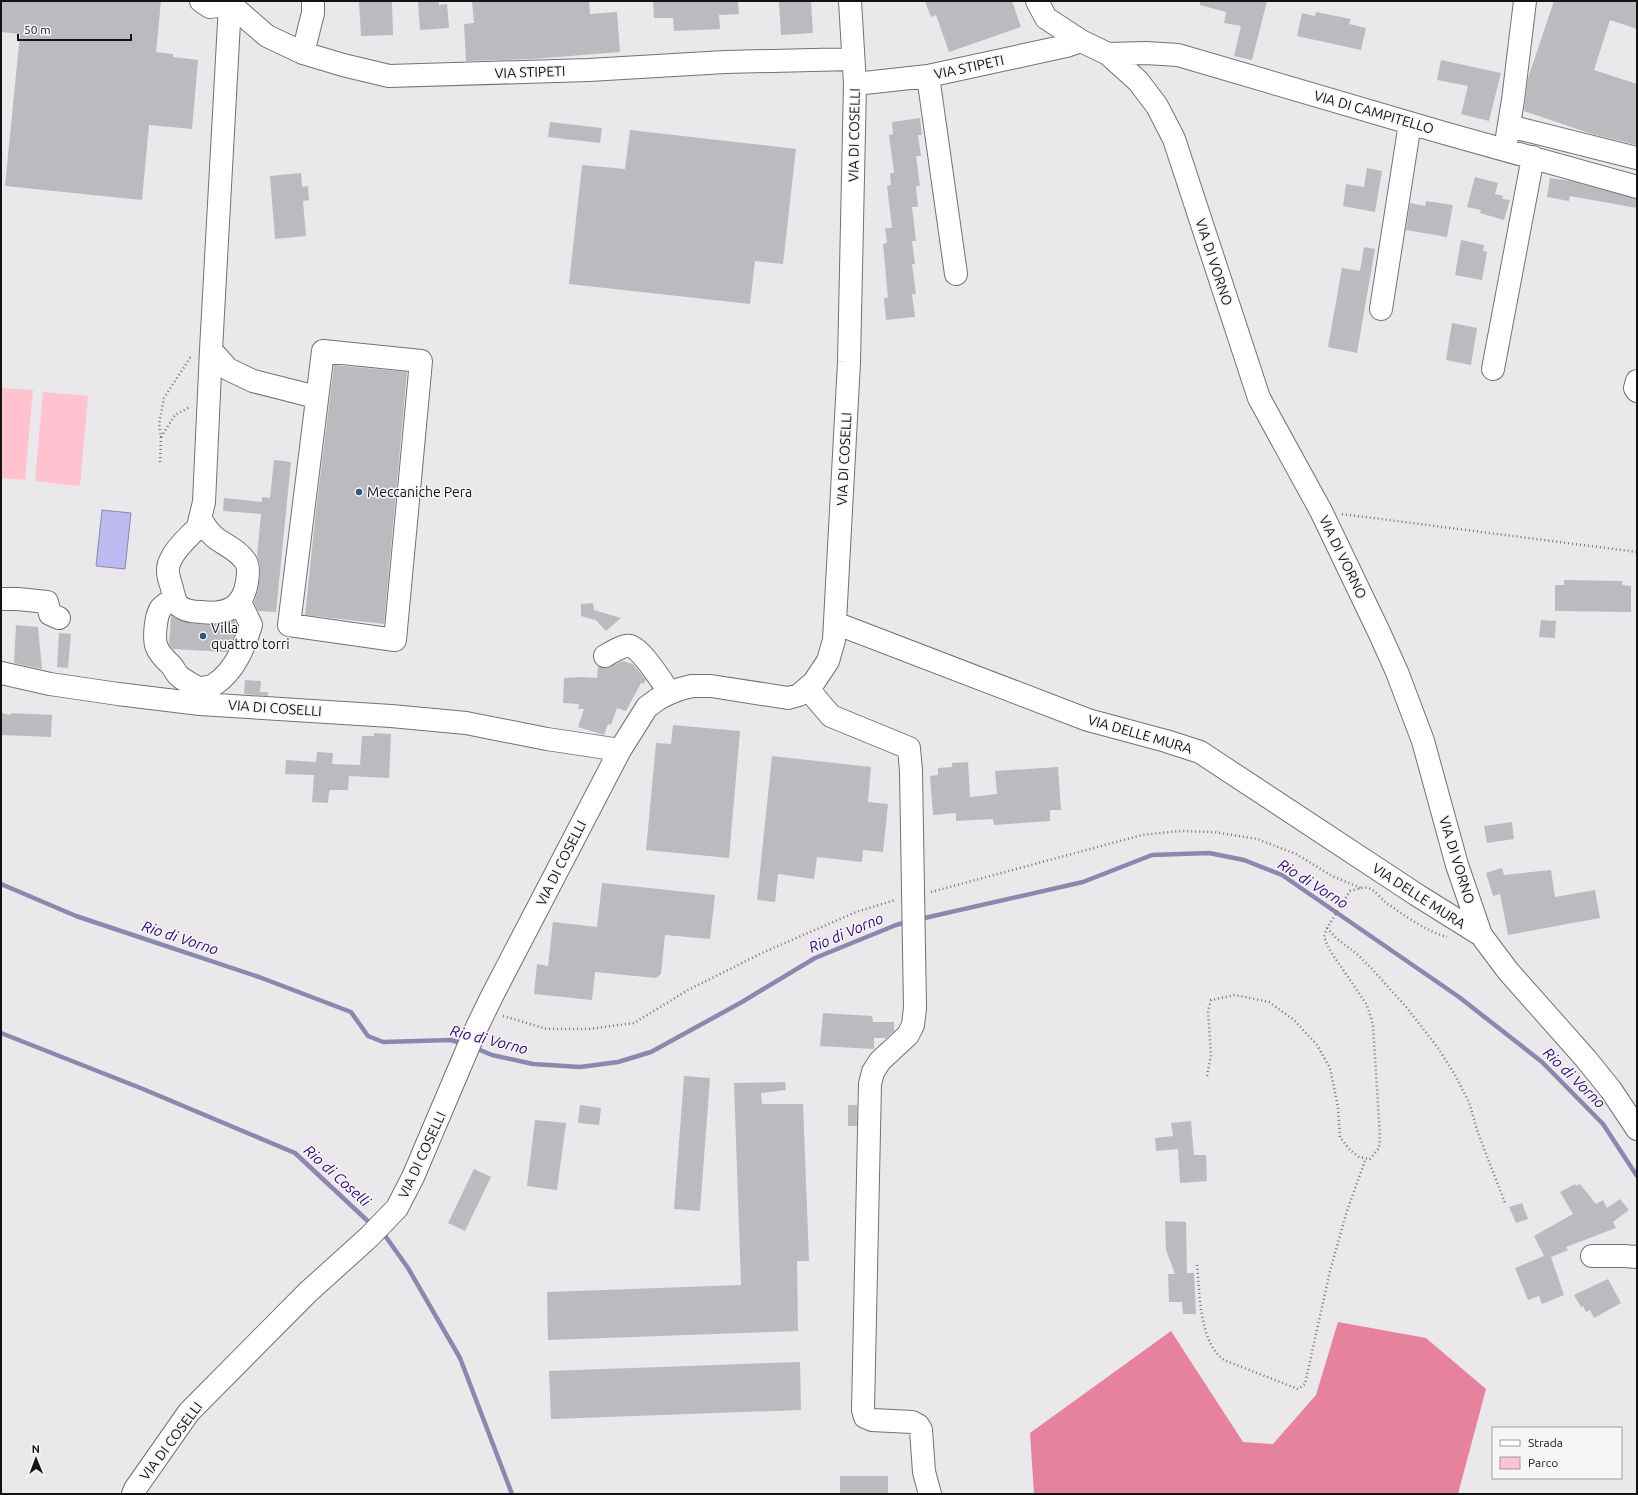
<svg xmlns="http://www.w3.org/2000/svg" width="1638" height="1495" font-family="Ubuntu,sans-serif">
  <rect width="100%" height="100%" fill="#ebe8eb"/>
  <path fill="#ffc2d1" d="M 1,388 L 33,390 L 25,480 L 1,478 Z
    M 43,392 L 88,396 L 80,486 L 35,481 Z"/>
  <path fill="#e6819e" d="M 1338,1322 L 1426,1338 L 1486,1389 L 1458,1494 L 1034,1494 L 1030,1433 L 1171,1331 L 1243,1442 L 1273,1444 L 1316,1395 Z"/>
  <path fill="#bcbaf1" stroke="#8a88af" d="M 102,510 L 131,513 L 125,569 L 96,566 Z"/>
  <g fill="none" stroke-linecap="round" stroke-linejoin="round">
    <path stroke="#8a88af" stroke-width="4.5" d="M 1,884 L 76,916 L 259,977 L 351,1012 L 368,1036 L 383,1042 L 451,1040 L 464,1044
      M 920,919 L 1083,882 L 1152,855 L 1209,853 L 1244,860 L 1282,875 L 1459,997 L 1542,1062 L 1603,1124 L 1637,1176
      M 1,1033 L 143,1089 L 295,1153 L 372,1225
      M 475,1048 L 492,1055 L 533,1064 L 580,1067 L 618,1062 L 651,1052 L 742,1002 L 815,958 L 896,925 L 907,922
      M 381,1233 L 386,1237 L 408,1268 L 460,1358 L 512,1494"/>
  </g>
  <path fill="#bcbabe" d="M 1,1 L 161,1 L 156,52 L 173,54 L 173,57 L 198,60 L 192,129 L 149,125 L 142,200 L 5,186 L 20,34 L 1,32 Z
    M 359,1 L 392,1 L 393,35 L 361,36 Z
    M 418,1 L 439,1 L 439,5 L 447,4 L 449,28 L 420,30 Z
    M 472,1 L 589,1 L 590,14 L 617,12 L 620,52 L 533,59 L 466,61 L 464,24 L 474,23 Z
    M 653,1 L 738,1 L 739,14 L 719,15 L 720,29 L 674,31 L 673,18 L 654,18 Z
    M 779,1 L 811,1 L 813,33 L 781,35 Z
    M 925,1 L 1012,1 L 1021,27 L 949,52 L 936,15 L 931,17 Z
    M 1200,1 L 1267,1 L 1252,60 L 1234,56 L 1241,26 L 1224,23 L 1226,12 L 1200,5 Z
    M 1554,1 L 1637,1 L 1637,29 L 1610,20 L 1594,70 L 1637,84 L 1637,145 L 1592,134 L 1524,111 L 1528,78 Z
    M 1316,12 L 1351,19 L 1349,24 L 1366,28 L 1361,50 L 1297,36 L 1302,13 L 1315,16 Z
    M 1441,60 L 1501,73 L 1489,121 L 1461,114 L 1468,86 L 1437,80 Z
    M 920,118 L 922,135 L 918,135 L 921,156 L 916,156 L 920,186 L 916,186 L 918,207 L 912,207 L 916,241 L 912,241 L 915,264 L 912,264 L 916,294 L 912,294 L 915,317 L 886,320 L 884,298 L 888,298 L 883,244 L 887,243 L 885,228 L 892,228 L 887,186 L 891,185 L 890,173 L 894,173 L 889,135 L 893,134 L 892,122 Z
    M 550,122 L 602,128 L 600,143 L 548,137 Z
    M 630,130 L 796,149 L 783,264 L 755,261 L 750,304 L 569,284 L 582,165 L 625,169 Z
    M 1367,168 L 1382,171 L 1375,212 L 1343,206 L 1346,184 L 1364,187 Z
    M 301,173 L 302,187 L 308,186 L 309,200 L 303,201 L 306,236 L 275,239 L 270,176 Z
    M 1475,177 L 1498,183 L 1495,194 L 1503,196 L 1502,199 L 1510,200 L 1504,220 L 1480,213 L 1481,210 L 1467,207 Z
    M 1550,178 L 1571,181 L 1637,199 L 1637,208 L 1570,196 L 1569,201 L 1547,197 Z
    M 1426,201 L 1453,205 L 1447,237 L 1406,230 L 1410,203 L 1425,206 Z
    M 1461,240 L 1484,245 L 1483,251 L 1487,252 L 1482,280 L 1455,275 Z
    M 1364,247 L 1375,249 L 1357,353 L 1328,347 L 1342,268 L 1360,271 Z
    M 1452,323 L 1477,328 L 1471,365 L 1446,360 Z
    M 334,365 L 407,372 L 384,624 L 305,615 L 316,511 Z
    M 274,460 L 291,462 L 276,612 L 258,611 L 254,602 L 257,594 L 260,576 L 260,564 L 257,556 L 261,514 L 223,511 L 224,498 L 262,502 L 262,497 L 270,498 Z
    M 1564,580 L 1622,581 L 1622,585 L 1631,586 L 1631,612 L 1555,611 L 1555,585 L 1564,585 Z
    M 593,603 L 594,610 L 621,618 L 606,631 L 594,618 L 595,620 L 581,616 L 581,604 Z
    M 171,616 L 181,621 L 194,624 L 219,625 L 235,620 L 235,634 L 227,652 L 173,649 L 169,644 Z
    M 1541,620 L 1556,621 L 1555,638 L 1539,637 Z
    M 16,625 L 38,627 L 42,669 L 14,663 Z
    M 59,633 L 71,634 L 68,668 L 57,667 Z
    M 623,661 L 633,664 L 646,680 L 643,684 L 641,683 L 626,711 L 617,708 L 611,725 L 608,724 L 604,735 L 578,727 L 584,709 L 578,709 L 579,704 L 563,703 L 564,678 L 583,677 L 597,678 L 598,666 L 606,668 Z
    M 245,680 L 261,681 L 260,692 L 268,692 L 268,696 L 244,694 Z
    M 1,713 L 11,715 L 11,713 L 52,715 L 51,737 L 1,735 Z
    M 673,725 L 740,731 L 729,858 L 646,850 L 656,743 L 671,744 Z
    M 374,733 L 391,734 L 389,778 L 349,776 L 348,790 L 330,790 L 329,792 L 328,803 L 312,802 L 314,775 L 285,774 L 286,760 L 316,762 L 317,752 L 333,753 L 332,764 L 360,765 L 362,736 L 374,736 Z
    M 772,756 L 871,767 L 868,802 L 888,804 L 883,852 L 863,850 L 862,862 L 817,857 L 814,879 L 778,874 L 775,902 L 757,900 Z
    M 968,762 L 970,797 L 997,794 L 995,771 L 1058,767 L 1061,810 L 1050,810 L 1050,821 L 994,825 L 993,819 L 956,821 L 956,813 L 933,815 L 930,776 L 938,775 L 938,768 L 952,767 L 952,763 Z
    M 1512,822 L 1514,839 L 1487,843 L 1484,826 Z
    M 1502,868 L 1504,875 L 1551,870 L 1555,897 L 1595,890 L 1600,918 L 1508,935 L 1500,894 L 1493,896 L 1486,873 Z
    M 602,883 L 715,895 L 710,939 L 665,935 L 661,974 L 656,978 L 595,972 L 592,1000 L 534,994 L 537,964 L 548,966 L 553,922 L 597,927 Z
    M 823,1013 L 872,1016 L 873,1022 L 894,1022 L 894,1031 L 886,1038 L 874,1038 L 874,1049 L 820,1046 Z
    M 684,1076 L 710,1078 L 700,1211 L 674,1209 Z
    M 785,1082 L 786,1090 L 761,1093 L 762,1104 L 803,1104 L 809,1261 L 797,1261 L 798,1331 L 548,1340 L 547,1292 L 741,1285 L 734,1083 Z
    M 580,1105 L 601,1108 L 599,1125 L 578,1123 Z
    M 848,1105 L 857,1105 L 857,1126 L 848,1126 Z
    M 535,1120 L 566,1123 L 557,1190 L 527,1186 Z
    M 1191,1121 L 1194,1155 L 1206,1155 L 1207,1181 L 1180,1183 L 1178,1149 L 1156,1151 L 1155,1138 L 1173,1136 L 1171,1123 Z
    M 474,1169 L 491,1177 L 465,1231 L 448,1223 Z
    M 1575,1184 L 1576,1186 L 1580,1184 L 1596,1204 L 1603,1200 L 1607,1208 L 1620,1199 L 1629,1210 L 1613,1222 L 1616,1228 L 1566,1247 L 1568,1250 L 1551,1257 L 1564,1295 L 1542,1304 L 1539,1296 L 1528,1300 L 1515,1268 L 1544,1256 L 1534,1236 L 1573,1214 L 1560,1192 Z
    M 1522,1203 L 1528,1219 L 1516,1223 L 1509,1207 Z
    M 1165,1221 L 1186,1222 L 1187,1273 L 1194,1273 L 1196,1314 L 1183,1314 L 1182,1302 L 1169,1302 L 1168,1274 L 1175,1274 L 1166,1250 Z
    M 1608,1279 L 1621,1303 L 1594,1318 L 1590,1310 L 1586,1312 L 1583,1306 L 1581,1307 L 1574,1295 Z
    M 800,1362 L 801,1410 L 551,1419 L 549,1371 Z
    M 840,1476 L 888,1476 L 888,1494 L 840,1494 Z"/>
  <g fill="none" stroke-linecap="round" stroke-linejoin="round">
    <defs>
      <path id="minor" d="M 201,1 L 210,7 L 230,4 L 211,350 L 228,369 L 253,381 L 316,397
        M 228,1 L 230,4 L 267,36 L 303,53 L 343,65 L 389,76 L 589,70 L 725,62 L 853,59
        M 1037,1 L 1046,18 L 1081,41 L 1108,54 L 1138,81 L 1157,106 L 1174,139 L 1259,398 L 1321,511 L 1379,632 L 1397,672 L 1423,741 L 1457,865 L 1481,935 L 1508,971 L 1586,1059 L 1611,1090 L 1637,1129
        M 303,53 L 313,13 L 313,1
        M 1108,54 L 1146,53 L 1178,55 L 1444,133 L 1637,187
        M 928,76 L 956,274
        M 855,84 L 928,76 L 1066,46 L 1081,41
        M 1509,126 L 1637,158
        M 1505,149 L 1513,100 L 1525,1
        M 1381,309 L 1410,123
        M 323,351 L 421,361 L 395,640 L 289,625 Z
        M 1493,369 L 1533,157
        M 1637,381 L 1635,388 L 1637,391
        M 200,518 C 204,525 210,534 217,539 C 227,546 241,552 247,564 C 249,570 248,576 247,582 C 243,608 226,615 201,612 C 194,612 184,611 178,605 C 174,600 173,591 171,585 C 168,576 166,568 171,559 C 177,546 189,537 198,527 L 204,502 L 211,350
        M 1,599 L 18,599 L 47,602 L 50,614 L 59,618
        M 175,599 C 161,605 158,609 156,624 C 153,645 156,651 171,665 C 174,668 175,672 178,675 C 184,681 193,685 200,689
        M 835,623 L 1088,720 L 1166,741 L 1200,752 L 1417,895 L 1481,935
        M 605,656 C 610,653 625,644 630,646 C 642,649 662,682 670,693
        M 1,673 L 50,684 L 118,694 L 200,704 L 391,716 L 466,723 L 547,739 L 620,750
        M 807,688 L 831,716 L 909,748 L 911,771 L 915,1008 L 913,1025 L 908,1035 L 880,1061 L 873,1072 L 870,1084 L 863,1410 L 865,1417 L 872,1420 L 912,1422 L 918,1425 L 921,1430 L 924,1472 L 930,1494
        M 200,704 L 200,689 C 204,687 211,687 215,684 C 235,671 244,647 251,625 L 240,602
        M 1592,1256 L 1624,1256 L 1637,1257
        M 133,1494 L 135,1489 L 189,1412 L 308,1292 L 369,1237 L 397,1208 L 413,1177 L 476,1029 L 492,996 L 620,750 L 647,707 L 658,699 L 670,693 L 680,689 L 692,686 L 711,686 L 788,698 L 799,695 L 814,682 L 828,661 L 834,640 L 849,362 L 855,84 L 850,1"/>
    </defs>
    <use href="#minor" stroke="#747174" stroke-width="24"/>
    <path stroke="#767476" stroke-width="2.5" stroke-dasharray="1 3" stroke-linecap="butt" d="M 161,437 L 175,415 L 190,407
      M 160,462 L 161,437 L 159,424 L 164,398 L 190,358 L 193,357
      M 1342,514 L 1637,552
      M 931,892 L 1142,835 L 1179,831 L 1214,832 L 1257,839 L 1296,854 L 1332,876 L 1361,888
      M 1327,928 L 1336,938 L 1357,954 L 1373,970 L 1407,1008 L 1438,1048 L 1455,1075 L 1469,1102 L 1478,1133 L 1505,1203
      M 503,1016 L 547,1029 L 589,1029 L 634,1023 L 688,990 L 762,953 L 856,912 L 895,900
      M 1207,1076 L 1211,1055 L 1208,1011 L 1211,1000 L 1235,995 L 1269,1002 L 1294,1020 L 1317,1045 L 1330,1068 L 1338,1107 L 1340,1137 L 1350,1150 L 1359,1157 L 1370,1159 L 1379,1148 L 1380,1136 L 1373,1025 L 1367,1005 L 1329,949 L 1324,937 L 1327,928 L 1350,891 C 1357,889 1365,886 1371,889 C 1376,892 1381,898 1385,902 C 1404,915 1425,931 1447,937
      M 1197,1265 C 1200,1294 1199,1342 1224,1360 L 1298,1389 L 1305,1384 L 1330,1271 L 1347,1211 L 1366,1158"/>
    <use href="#minor" stroke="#fff" stroke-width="22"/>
  </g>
  <g fill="#245e77" stroke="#f8f5f8" stroke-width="1.5">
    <circle cx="359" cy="492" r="4"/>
    <circle cx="203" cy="636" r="4"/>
  </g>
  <g text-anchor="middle" stroke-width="3" stroke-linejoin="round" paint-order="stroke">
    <g font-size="14" fill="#141314" stroke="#f8f5f8">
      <text transform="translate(969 67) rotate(-12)" y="5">VIA STIPETI</text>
      <text transform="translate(530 72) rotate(-2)" y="5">VIA STIPETI</text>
      <text transform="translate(1374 112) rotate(16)" y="5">VIA DI CAMPITELLO</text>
      <text transform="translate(854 135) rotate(-89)" y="5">VIA DI COSELLI</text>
      <text transform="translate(1214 262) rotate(72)" y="5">VIA DI VORNO</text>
      <text transform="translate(844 459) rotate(-87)" y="5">VIA DI COSELLI</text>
      <text transform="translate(1343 557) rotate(64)" y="5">VIA DI VORNO</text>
      <text transform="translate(275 708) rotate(4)" y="5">VIA DI COSELLI</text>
      <text transform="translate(1140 734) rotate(16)" y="5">VIA DELLE MURA</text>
      <text transform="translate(1457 860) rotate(73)" y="5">VIA DI VORNO</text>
      <text transform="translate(561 863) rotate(-63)" y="5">VIA DI COSELLI</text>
      <text transform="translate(1419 896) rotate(33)" y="5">VIA DELLE MURA</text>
      <text transform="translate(422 1155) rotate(-65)" y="5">VIA DI COSELLI</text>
      <text transform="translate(171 1441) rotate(-53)" y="5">VIA DI COSELLI</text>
    </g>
    <g font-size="14" fill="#141314" stroke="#f8f5f8" text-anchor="start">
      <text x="367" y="497">Meccaniche Pera</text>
      <text x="211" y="633">Villa<tspan x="211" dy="16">quattro torri</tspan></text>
    </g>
    <g font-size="15" font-style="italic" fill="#2c0773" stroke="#f8f5f8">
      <text transform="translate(1313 884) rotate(32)" y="5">Rio di Vorno</text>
      <text transform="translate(846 933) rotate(-23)" y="5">Rio di Vorno</text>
      <text transform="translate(180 938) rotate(18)" y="5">Rio di Vorno</text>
      <text transform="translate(489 1040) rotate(14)" y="5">Rio di Vorno</text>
      <text transform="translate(1574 1078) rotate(44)" y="5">Rio di Vorno</text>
      <text transform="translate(337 1176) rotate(42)" y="5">Rio di Coselli</text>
    </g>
  </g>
  <rect width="1638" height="1495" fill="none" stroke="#141314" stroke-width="4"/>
  <rect x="1492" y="1427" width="130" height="52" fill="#f8f5f8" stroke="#9d9b9d"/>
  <rect x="1500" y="1440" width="20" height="6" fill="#ffffff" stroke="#9d9b9d"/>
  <text x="1528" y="1447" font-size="12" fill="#141314">Strada</text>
  <rect x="1500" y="1457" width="20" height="12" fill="#ffc2d1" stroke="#9d9b9d"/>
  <text x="1528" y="1467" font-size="12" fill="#141314">Parco</text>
  <g transform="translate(36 1459) rotate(359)" stroke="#f8f5f8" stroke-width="3" paint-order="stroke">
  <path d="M0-3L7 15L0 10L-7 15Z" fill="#141314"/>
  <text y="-6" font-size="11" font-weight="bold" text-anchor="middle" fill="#141314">N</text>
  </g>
  <path d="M18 34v6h113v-6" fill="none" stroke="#141314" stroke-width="2"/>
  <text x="24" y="34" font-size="12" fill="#141314" stroke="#f8f5f8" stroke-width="3" paint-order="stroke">50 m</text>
</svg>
